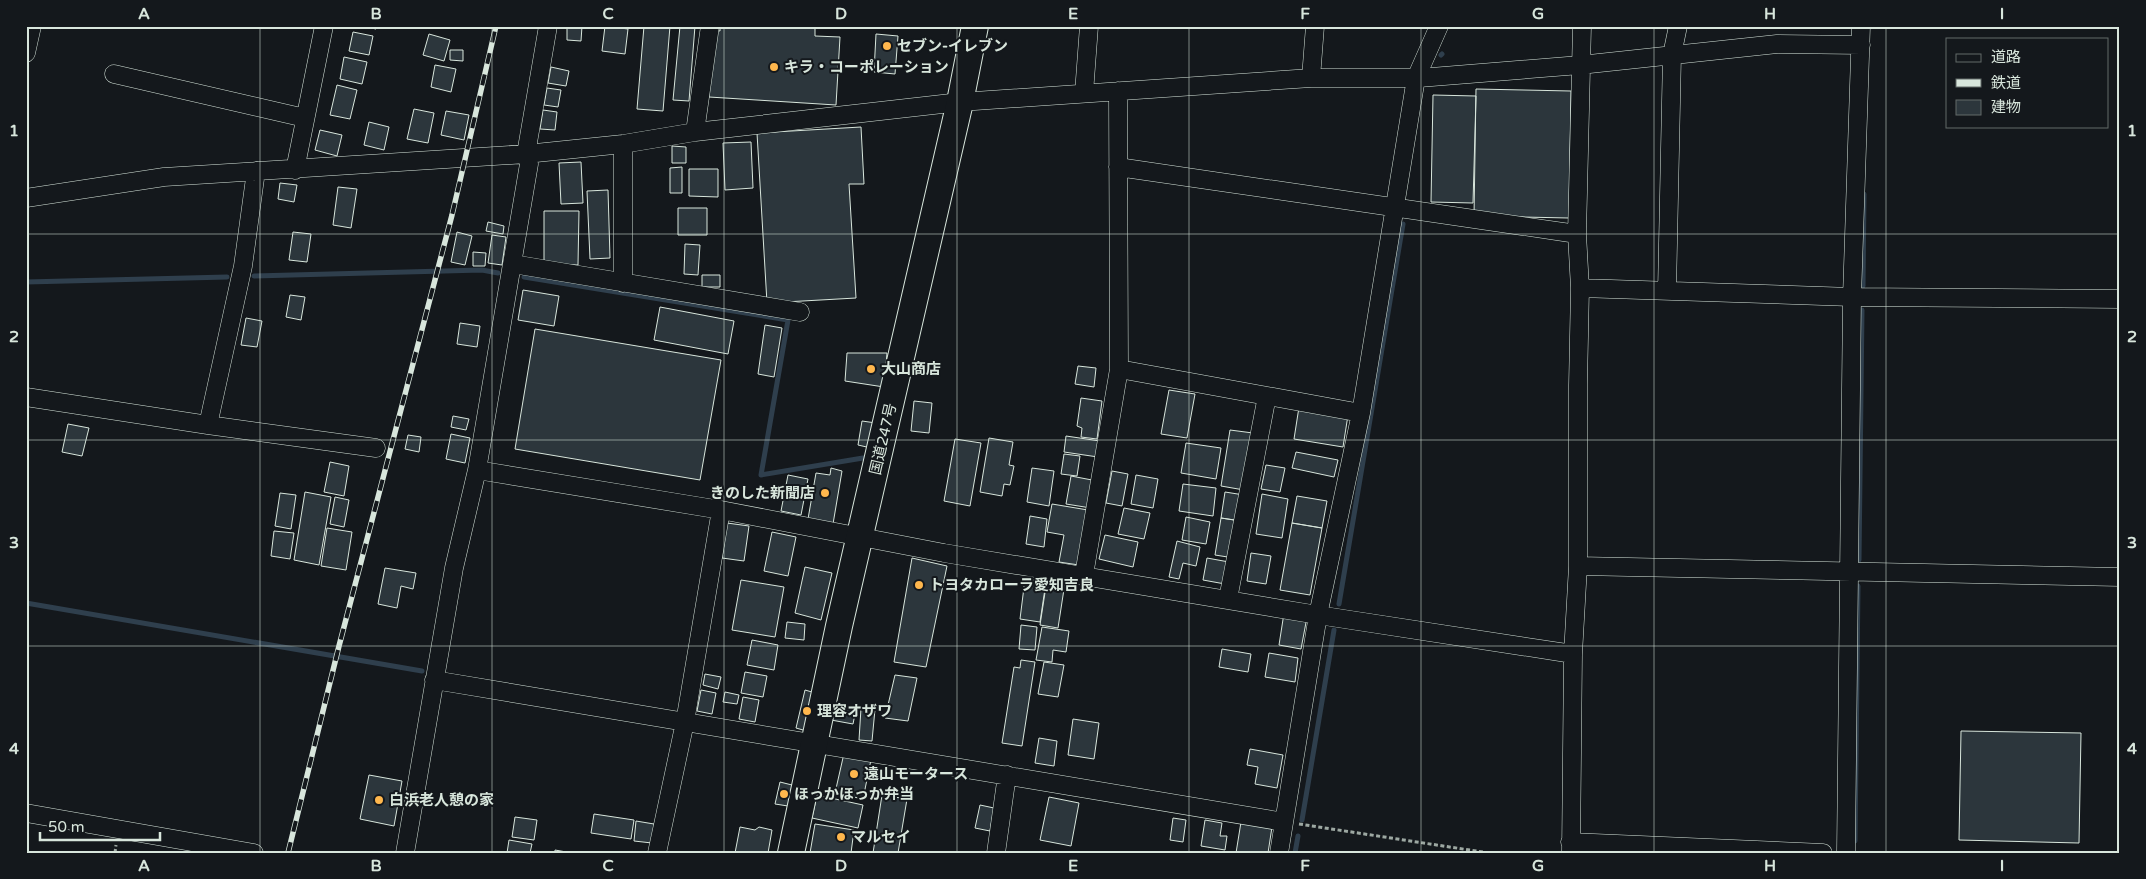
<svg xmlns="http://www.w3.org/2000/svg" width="2146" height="879" font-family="'Varela Round','Noto Sans JP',sans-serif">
  <rect width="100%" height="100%" fill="#14181c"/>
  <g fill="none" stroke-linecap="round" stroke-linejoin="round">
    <path stroke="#2f3f4d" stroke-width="5" d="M 1441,55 L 1442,54
      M 254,276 L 482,270 L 498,273
      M 524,277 L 788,320 L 761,475 L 869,457
      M 26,282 L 227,277
      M 1863,286 L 1864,194
      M 1859,560 L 1862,310
      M 26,603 L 422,671
      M 1339,604 L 1403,224
      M 1302,820 L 1334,630
      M 1855,841 L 1858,586
      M 1295,853 L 1298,836"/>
  </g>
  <path fill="#2c363c" stroke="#d8e6dc" d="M 362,26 L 377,26 L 376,29 Z
    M 567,26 L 582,26 L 581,41 L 567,40 Z
    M 605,26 L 628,29 L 625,54 L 602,51 Z
    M 644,26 L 670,26 L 663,111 L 637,109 Z
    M 680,26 L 695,26 L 689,101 L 673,100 Z
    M 720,26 L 815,26 L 815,36 L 840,37 L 836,105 L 709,97 L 713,30 L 720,31 Z
    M 353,32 L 373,36 L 369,55 L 349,51 Z
    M 429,34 L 450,40 L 444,61 L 423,55 Z
    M 876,34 L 898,36 L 895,74 L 874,72 Z
    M 450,50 L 463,50 L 463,61 L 450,60 Z
    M 344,57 L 367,62 L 362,84 L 340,79 Z
    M 435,65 L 456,69 L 451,92 L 431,87 Z
    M 551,67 L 569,71 L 566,86 L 548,83 Z
    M 337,85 L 357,90 L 350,119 L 330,115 Z
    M 547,88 L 561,90 L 558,107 L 544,105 Z
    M 1476,89 L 1571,91 L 1569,218 L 1474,216 Z
    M 1433,95 L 1476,96 L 1473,203 L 1431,202 Z
    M 414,109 L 434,113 L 428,143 L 407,139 Z
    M 543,110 L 557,112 L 555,130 L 540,129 Z
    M 446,111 L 469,115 L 464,140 L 441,135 Z
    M 369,122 L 389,127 L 384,150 L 364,145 Z
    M 861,127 L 864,184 L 849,184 L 856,298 L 767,303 L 757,133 Z
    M 320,130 L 342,135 L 337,156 L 315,150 Z
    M 751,142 L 753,188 L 725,190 L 723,143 Z
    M 672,146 L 686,147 L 686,163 L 672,163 Z
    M 581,162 L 583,203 L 561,204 L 559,163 Z
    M 682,167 L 682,193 L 670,193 L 670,168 Z
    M 689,169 L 718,169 L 718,197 L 689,196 Z
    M 280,183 L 297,185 L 294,202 L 278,199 Z
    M 338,187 L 357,189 L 351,228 L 333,225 Z
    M 608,190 L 610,258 L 590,259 L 587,191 Z
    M 678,208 L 707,208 L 707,235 L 678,235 Z
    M 544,211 L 579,211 L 578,265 L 544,264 Z
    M 488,222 L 504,226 L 503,234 L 486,231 Z
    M 293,232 L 311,234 L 307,262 L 289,260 Z
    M 457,232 L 472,236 L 465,265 L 451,262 Z
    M 492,235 L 506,237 L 502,265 L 488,263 Z
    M 685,244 L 700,245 L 698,275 L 684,274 Z
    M 473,252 L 486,253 L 485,266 L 473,266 Z
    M 702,275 L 720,275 L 720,287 L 702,287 Z
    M 523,290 L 559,296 L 554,326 L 518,320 Z
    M 290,295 L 305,297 L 301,320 L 286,317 Z
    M 660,307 L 734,321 L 728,354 L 654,340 Z
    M 246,318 L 262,321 L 257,347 L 241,345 Z
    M 460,323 L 480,326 L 477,347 L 457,344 Z
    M 765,325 L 782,328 L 774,377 L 758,374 Z
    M 535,329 L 721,360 L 700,480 L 515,449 Z
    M 847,353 L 887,353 L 884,387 L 845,381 Z
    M 1078,366 L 1096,368 L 1094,387 L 1075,384 Z
    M 1169,390 L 1195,394 L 1187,438 L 1161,434 Z
    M 1081,398 L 1102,401 L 1097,439 L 1081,437 L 1082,428 L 1077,426 Z
    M 914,401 L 932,403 L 929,433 L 911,431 Z
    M 1299,407 L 1348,415 L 1343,447 L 1294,439 Z
    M 453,416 L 469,419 L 466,430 L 451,427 Z
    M 862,421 L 876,423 L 871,448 L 858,445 Z
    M 68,424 L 89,428 L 82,456 L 62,452 Z
    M 1230,430 L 1253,433 L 1244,490 L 1221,486 Z
    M 451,434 L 470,438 L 465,463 L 446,459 Z
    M 408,435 L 421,437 L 419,452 L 405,449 Z
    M 1066,436 L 1100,441 L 1098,457 L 1064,452 Z
    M 989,438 L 1013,442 L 1009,465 L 1014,466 L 1010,485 L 1004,484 L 1002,496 L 980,492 Z
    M 955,439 L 981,443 L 970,506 L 944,501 Z
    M 1186,443 L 1221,448 L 1216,479 L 1181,473 Z
    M 1296,452 L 1338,460 L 1334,477 L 1292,468 Z
    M 1064,454 L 1080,456 L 1077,476 L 1061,474 Z
    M 330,462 L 349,466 L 344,496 L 324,492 Z
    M 1266,465 L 1285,468 L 1280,492 L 1261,489 Z
    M 831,468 L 842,471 L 833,524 L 808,519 L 816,473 L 830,475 Z
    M 1032,468 L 1054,471 L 1049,506 L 1027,502 Z
    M 1112,471 L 1128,474 L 1122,506 L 1106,503 Z
    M 788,475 L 808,479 L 801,515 L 781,511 Z
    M 1136,475 L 1158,479 L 1153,508 L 1131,504 Z
    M 1071,476 L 1092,480 L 1091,508 L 1066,504 Z
    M 1183,484 L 1216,488 L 1213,516 L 1179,511 Z
    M 305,492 L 331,497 L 319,565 L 294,560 Z
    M 1225,492 L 1244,495 L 1241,521 L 1221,518 Z
    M 280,493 L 296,495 L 291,529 L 275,526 Z
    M 1262,494 L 1288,499 L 1282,538 L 1256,534 Z
    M 1297,496 L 1327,501 L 1322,528 L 1292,523 Z
    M 335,497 L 349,500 L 344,527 L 330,524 Z
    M 1052,504 L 1088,510 L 1079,565 L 1059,562 L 1064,535 L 1047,532 Z
    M 1124,508 L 1150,513 L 1144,539 L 1118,534 Z
    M 1030,516 L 1047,519 L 1044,547 L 1026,544 Z
    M 1186,517 L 1210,522 L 1206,544 L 1182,540 Z
    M 1221,518 L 1241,521 L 1234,558 L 1215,555 Z
    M 727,523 L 749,526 L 744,561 L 722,558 Z
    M 1292,523 L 1322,528 L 1310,595 L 1280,590 Z
    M 327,528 L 352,532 L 346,570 L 321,566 Z
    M 274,531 L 294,533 L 290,559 L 271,556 Z
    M 772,532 L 796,537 L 788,576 L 764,571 Z
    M 1105,535 L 1138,542 L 1133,567 L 1099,559 Z
    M 1177,541 L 1200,547 L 1196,566 L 1183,563 L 1179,579 L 1169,577 Z
    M 1251,553 L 1271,556 L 1266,584 L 1247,581 Z
    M 912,558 L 947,566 L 926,667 L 894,662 Z
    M 1207,558 L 1229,562 L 1225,584 L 1203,580 Z
    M 805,567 L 832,573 L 821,620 L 795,613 Z
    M 385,568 L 416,573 L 413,589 L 401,586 L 397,608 L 378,604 Z
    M 1048,573 L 1066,576 L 1058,628 L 1040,625 Z
    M 1025,579 L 1046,582 L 1040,622 L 1020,619 Z
    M 741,580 L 784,587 L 775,637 L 732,630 Z
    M 1284,613 L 1307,617 L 1301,649 L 1279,645 Z
    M 787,622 L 805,624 L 804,640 L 785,638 Z
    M 1021,625 L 1037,627 L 1035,650 L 1019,649 Z
    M 1042,627 L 1069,631 L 1066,652 L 1053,650 L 1052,662 L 1036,660 Z
    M 752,640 L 778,645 L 774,670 L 747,665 Z
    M 1222,649 L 1251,654 L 1248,672 L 1219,667 Z
    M 1269,653 L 1298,658 L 1295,682 L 1265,677 Z
    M 1021,660 L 1035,662 L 1022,746 L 1002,743 L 1014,667 L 1020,668 Z
    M 1044,662 L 1064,665 L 1058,697 L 1038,694 Z
    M 745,672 L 767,676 L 763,697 L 741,693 Z
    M 705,674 L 721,677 L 718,689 L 703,685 Z
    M 895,675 L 917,678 L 908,721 L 885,718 Z
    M 701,690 L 716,693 L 712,714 L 697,711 Z
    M 805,690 L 819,694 L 810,732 L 796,728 Z
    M 725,692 L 739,695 L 737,704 L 723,702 Z
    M 743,697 L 759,700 L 755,722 L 739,719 Z
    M 833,705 L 856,709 L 853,724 L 831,720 Z
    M 861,708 L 875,709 L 872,741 L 859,740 Z
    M 1073,719 L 1099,723 L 1094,759 L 1068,755 Z
    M 1961,731 L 2081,733 L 2079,843 L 1959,840 Z
    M 1039,738 L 1057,741 L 1054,766 L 1035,763 Z
    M 845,749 L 872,755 L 863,799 L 835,793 Z
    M 1250,749 L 1283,755 L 1277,788 L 1255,784 L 1258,767 L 1247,765 Z
    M 369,775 L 402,781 L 394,826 L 360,819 Z
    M 780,782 L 792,785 L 788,806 L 775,804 Z
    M 817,795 L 863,805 L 858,828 L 812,818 Z
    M 882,795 L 907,799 L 898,853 L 873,853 Z
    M 1049,797 L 1079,803 L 1071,846 L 1040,840 Z
    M 980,805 L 994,808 L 990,831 L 975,828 Z
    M 594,814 L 634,820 L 631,839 L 591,833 Z
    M 515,817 L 537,820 L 534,840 L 512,837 Z
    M 1173,818 L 1186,820 L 1183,842 L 1170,840 Z
    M 1205,820 L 1222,823 L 1220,836 L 1227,836 L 1225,850 L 1201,846 Z
    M 636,821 L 654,824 L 652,843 L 634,841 Z
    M 1241,822 L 1272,827 L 1268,853 L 1236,853 Z
    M 815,824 L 854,830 L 851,853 L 810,853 Z
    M 740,827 L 755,830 L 759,827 L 772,830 L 768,853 L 735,853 Z
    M 509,840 L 532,844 L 530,853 L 507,853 Z
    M 555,850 L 572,853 L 555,853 Z"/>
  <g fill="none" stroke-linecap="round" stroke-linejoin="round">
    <defs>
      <path id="minor" d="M 26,53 L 32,26
        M 114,74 L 305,118
        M 1311,78 L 1315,26
        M 1084,93 L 1089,26
        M 695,132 L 710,26
        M 623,144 L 623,283
        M 1118,167 L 1577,234
        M 295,170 L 324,26
        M 26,198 L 164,177 L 526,154 L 623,144 L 695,132 L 960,102 L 1311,78 L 1419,78 L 1580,65 L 1777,44 L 1861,45
        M 513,264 L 800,312
        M 1580,288 L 1852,297 L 2120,299
        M 1667,291 L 1672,55 L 1678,26
        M 1119,369 L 1361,413
        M 26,397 L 208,425 L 376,448
        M 208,425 L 243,266 L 256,171
        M 477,470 L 721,510 L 944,553 L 1318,615 L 1573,654
        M 1578,566 L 2120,577
        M 1084,575 L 1119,369 L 1118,91
        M 1228,599 L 1267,396
        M 434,680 L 1284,822
        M 26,813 L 254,853
        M 1570,842 L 1823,853
        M 405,853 L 454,568 L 477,470 L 529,164 L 526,154 L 548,26
        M 657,853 L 685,722 L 721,510
        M 996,853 L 1007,775
        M 1279,853 L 1318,615 L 1361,413 L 1416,78 L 1439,26
        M 1571,853 L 1573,654 L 1578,566 L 1578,385 L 1580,288 L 1577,234 L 1582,26
        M 1846,853 L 1852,297 L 1861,26"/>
      <path id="highway" d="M 791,853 L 839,626 L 960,102 L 975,26"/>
    </defs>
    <use href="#minor" stroke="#d8e6dc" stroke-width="19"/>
    <use href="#highway" stroke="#d8e6dc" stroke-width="28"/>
    <path stroke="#9da8a2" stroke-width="3" stroke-dasharray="4 2.5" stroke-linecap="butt" d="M 1299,824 L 1489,853
      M 115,853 L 116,845"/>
    <use href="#minor" stroke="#14181c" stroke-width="18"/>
    <use href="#highway" stroke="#14181c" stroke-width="26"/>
    <defs>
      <path id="rail" d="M 288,853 L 339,646 L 452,215 L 496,26"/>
    </defs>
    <use href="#rail" stroke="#d8e6dc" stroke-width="5.5"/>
    <use href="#rail" stroke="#14181c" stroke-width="4" stroke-dasharray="11" stroke-linecap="butt"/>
  </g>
  <path fill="none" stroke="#d8e6dc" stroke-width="1" stroke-opacity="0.55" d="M 260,26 L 260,853M 492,26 L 492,853M 724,26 L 724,853M 957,26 L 957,853M 1189,26 L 1189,853M 1421,26 L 1421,853M 1654,26 L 1654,853M 1886,26 L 1886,853M 26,234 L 2120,234M 26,440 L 2120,440M 26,646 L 2120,646"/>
  <g fill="#ffb74d" stroke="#14181c" stroke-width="2">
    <circle cx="887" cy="46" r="5"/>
    <circle cx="774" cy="67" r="5"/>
    <circle cx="871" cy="369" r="5"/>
    <circle cx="825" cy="493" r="5"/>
    <circle cx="919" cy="585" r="5"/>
    <circle cx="807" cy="711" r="5"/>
    <circle cx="854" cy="774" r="5"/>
    <circle cx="784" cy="794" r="5"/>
    <circle cx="379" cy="800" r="5"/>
    <circle cx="841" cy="837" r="5"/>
  </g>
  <g text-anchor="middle" stroke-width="4" stroke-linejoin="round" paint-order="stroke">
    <g font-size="15" font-weight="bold" fill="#d8e6dc" stroke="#14181c" text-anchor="start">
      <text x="897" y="51">セブン-イレブン</text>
      <text x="784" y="72">キラ・コーポレーション</text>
      <text x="881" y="374">大山商店</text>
      <text x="815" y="498" text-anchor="end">きのした新聞店</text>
      <text x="929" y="590">トヨタカローラ愛知吉良</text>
      <text x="817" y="716">理容オザワ</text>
      <text x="864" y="779">遠山モータース</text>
      <text x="794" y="799">ほっかほっか弁当</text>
      <text x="389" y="805">白浜老人憩の家</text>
      <text x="851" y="842">マルセイ</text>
    </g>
    <g font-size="15" fill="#d8e6dc" stroke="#14181c">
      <text transform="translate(883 439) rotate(-77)" y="5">国道247号</text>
    </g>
  </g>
  <rect width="2146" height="879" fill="none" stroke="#14181c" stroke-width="55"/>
  <rect x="1946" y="38" width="162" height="90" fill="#14181c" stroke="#626a69"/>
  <rect x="1956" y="54" width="25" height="8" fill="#14181c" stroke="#626a69"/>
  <text x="1991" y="62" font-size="15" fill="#d8e6dc">道路</text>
  <rect x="1956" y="79" width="25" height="8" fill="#d8e6dc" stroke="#626a69"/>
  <text x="1991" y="88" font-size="15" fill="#d8e6dc">鉄道</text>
  <rect x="1956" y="100" width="25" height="15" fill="#2c363c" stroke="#626a69"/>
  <text x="1991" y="112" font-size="15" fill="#d8e6dc">建物</text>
  <path d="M40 832v8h120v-8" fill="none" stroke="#d8e6dc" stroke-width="2.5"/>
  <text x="48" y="832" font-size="15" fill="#d8e6dc" stroke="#14181c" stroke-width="4" paint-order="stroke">50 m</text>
  <rect x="28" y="28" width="2090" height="824" fill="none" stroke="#d8e6dc" stroke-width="2"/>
  <g font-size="16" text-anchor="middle" font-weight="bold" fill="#d8e6dc">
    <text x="144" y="19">A</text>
    <text x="376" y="19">B</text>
    <text x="608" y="19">C</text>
    <text x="841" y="19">D</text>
    <text x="1073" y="19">E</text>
    <text x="1305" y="19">F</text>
    <text x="1538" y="19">G</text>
    <text x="1770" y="19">H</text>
    <text x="2002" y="19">I</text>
    <text x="14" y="136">1</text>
    <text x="2132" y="136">1</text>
    <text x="14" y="342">2</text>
    <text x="2132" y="342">2</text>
    <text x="14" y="548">3</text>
    <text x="2132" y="548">3</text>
    <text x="14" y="754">4</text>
    <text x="2132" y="754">4</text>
    <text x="144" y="871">A</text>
    <text x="376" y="871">B</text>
    <text x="608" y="871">C</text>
    <text x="841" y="871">D</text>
    <text x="1073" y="871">E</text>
    <text x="1305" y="871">F</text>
    <text x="1538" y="871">G</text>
    <text x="1770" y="871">H</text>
    <text x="2002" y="871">I</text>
  </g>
</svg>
